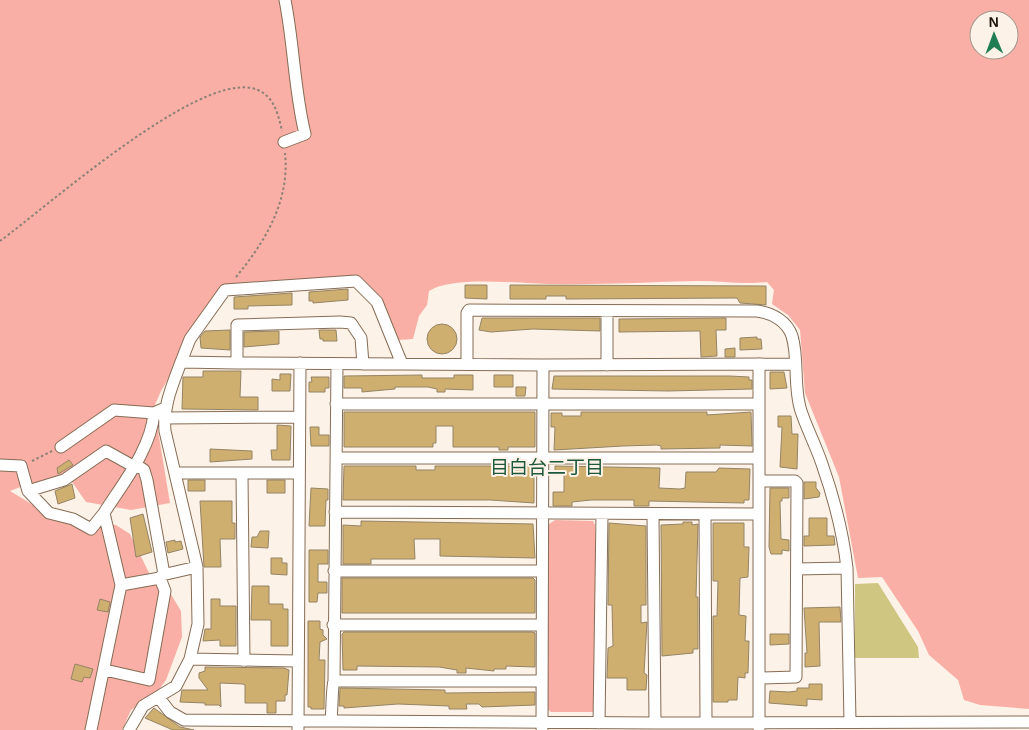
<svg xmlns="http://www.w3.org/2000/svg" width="1029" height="730" font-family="Arial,'Noto Sans JP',sans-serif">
  <rect width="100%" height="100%" fill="#fdf2e7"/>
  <path fill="#f9afa6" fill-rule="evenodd" d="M 0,0 L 1029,0 L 1029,709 L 980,705 L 964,700 L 958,680 L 929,655 L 918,631 L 882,577 L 858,578 L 839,477 L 805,393 L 800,330 L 788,315 L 772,304 L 774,290 L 767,282 C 744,285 722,281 698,281 C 650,282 601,285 553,284 C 522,284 453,275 429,291 L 427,305 L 419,316 L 413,339 L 397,340 L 382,308 L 352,281 L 223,286 L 161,391 L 154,407 L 170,503 L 131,510 L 86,502 L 72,482 L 28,484 L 10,491 L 38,508 L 83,521 L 116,525 L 130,534 L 150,575 L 169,591 L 181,611 L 182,637 L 166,680 L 158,691 L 131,710 L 122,730 L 0,730 ZM 979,20 L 1009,20 L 1009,50 L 979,50 Z
    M 555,520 L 593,521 L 595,525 L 595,709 L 593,712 L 551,712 L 547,709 L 549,524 Z"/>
  <path fill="#cec681" d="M 878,583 L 918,647 L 919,658 L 855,658 L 855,584 Z"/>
  <path fill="#cfaf70" stroke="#948465" d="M 465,285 L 487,285 L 487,299 L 465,298 Z
    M 510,285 L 766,286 L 766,305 L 740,303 L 737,298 L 566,299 L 566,296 L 546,296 L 546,299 L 510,299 Z
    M 348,289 L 348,300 L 313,303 L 313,301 L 309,301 L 309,292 Z
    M 292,293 L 292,305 L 248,306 L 248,309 L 234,309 L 234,297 Z
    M 482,318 L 600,318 L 600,331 L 533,329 L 491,332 L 479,330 Z
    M 726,318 L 726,330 L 716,330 L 717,356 L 701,357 L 700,331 L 619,332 L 619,319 Z
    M427 339a15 15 0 1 1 30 0a15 15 0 1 1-30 0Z
    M 230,330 L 230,350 L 201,348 L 200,337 L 205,331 Z
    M 319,330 L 336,330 L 337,341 L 323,341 L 323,339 L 320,339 Z
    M 279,331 L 279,344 L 244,347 L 244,332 Z
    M 757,337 L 757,339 L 761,339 L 762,349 L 740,350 L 740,338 Z
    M 735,348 L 735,357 L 725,357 L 725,349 Z
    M 203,371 L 241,371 L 240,397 L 258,397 L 258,410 L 182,409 L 183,377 L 203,377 Z
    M 770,372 L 784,372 L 787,388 L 770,389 Z
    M 280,374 L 291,374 L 290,391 L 272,391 L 272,379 L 280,380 Z
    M 422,375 L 422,378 L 454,378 L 454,375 L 473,375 L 473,390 L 445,389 L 445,392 L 437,392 L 437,389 L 428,387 L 395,387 L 395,389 L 362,392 L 362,388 L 344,388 L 344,376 Z
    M 494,375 L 513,375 L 513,387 L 494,387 Z
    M 554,376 L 730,376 L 749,377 L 749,380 L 752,380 L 752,389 L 668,391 L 552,389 Z
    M 311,377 L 329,377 L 329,388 L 325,388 L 325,392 L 309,392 L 309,382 L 312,382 Z
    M 516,387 L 526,387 L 525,396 L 516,396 Z
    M 344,412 L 535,412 L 535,447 L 508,447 L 508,450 L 499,450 L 499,447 L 453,447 L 453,426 L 436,426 L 436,443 L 433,443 L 433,447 L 344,447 Z
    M 581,412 L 707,412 L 707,415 L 751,412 L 752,446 L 720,445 L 720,448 L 661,449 L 661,446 L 657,445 L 623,446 L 554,450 L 555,427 L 551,427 L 551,413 L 562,413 L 562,416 L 581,416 Z
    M 778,416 L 791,416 L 792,434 L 798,434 L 797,469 L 780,467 L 782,427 L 778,427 Z
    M 277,425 L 291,426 L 290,460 L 272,460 L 271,450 L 277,450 Z
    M 310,427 L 319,427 L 319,435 L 329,435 L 329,446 L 311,446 Z
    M 210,449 L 252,451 L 252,459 L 210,462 Z
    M 69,460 L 73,465 L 58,474 L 57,468 Z
    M 344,466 L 416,466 L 416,470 L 435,470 L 435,466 L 534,466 L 534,503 L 490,500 L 343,500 Z
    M 555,466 L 660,468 L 659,488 L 680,489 L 685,488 L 686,472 L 716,472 L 719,468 L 750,469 L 749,500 L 744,500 L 744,503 L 649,501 L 649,506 L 634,506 L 634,500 L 591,500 L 572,502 L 572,506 L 553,506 L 553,492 L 564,492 L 564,473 L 555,473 Z
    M 188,480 L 205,480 L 205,491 L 188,491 Z
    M 267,480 L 285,480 L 285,493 L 267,493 Z
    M 804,482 L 816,482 L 816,488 L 820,493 L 819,497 L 804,499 Z
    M 72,484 L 75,498 L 58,504 L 55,491 Z
    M 311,488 L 328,489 L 328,500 L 326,500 L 325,526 L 309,526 Z
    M 770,488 L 789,488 L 789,498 L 782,498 L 782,501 L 780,501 L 781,539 L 789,540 L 789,551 L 782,550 L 782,554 L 771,554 L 769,547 Z
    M 200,501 L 232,501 L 232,523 L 235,523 L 235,539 L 220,539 L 221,567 L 204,567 Z
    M 143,514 L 152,552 L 136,557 L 130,518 Z
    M 809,518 L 827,518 L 827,536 L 834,536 L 835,545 L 804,546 L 804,536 L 809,536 Z
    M 361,521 L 533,524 L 535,558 L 440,556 L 440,539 L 414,539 L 415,559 L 371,559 L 371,564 L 343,564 L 343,525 L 361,526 Z
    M 683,522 L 692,522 L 692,525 L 698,524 L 696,597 L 698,597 L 698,649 L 693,649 L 693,653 L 662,656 L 661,525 L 683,524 Z
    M 609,523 L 646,526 L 646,605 L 641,605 L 641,623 L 647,622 L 644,673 L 647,675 L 646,690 L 627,690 L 627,678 L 607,678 L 608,648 L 613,646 L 612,605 L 608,605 Z
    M 713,523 L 744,523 L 744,547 L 749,547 L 748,577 L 740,578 L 739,615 L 746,616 L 745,641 L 749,641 L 748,673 L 745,673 L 745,678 L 738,677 L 737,700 L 728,700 L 728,702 L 713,702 L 713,616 L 717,616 L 718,581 L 713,581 Z
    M 260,531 L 269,531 L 268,548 L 251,547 L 252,537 L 257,537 Z
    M 175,540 L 175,542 L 181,541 L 183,549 L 168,553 L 166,542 Z
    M 309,550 L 328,550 L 328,564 L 318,564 L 318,582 L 327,582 L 327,593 L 318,593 L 317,602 L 309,602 Z
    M 271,558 L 282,558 L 282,563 L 287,563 L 287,575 L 271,574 Z
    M 342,578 L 533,578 L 535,580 L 535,613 L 342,613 Z
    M 252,586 L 269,586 L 269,604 L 283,604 L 283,609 L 288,609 L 288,646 L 271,646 L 271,620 L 251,620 Z
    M 100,599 L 110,602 L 108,612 L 97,610 Z
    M 211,599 L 220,599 L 220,606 L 236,606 L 236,646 L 220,646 L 220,640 L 203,641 L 205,629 L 211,629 Z
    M 840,607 L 841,622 L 819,622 L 820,666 L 805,667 L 805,653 L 807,653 L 804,608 Z
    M 308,621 L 320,621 L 320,629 L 323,630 L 323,635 L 327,639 L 320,642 L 319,660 L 325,660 L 324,709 L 311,709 L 311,707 L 308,707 Z
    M 344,632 L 532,632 L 535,633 L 535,667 L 506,666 L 506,669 L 494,669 L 494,671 L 466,668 L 466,673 L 457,673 L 457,670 L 439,667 L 357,666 L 357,670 L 343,670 L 342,634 Z
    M 770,634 L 789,634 L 789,644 L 770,645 Z
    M 75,664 L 93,669 L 90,678 L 84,677 L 82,682 L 71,679 Z
    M 205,667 L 284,668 L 289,670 L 287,695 L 285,695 L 285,701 L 276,701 L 276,713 L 267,713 L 267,703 L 245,703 L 245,685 L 243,684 L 220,683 L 221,707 L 219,705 L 205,705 L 205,703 L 180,702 L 182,690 L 208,690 L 199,678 L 199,673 L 205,671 Z
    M 809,684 L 822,684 L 822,700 L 807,699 L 807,706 L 769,703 L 770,691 L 789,692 L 797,691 L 797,688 L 809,688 Z
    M 340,688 L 445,690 L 445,693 L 535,692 L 535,705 L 482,707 L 479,704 L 466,704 L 467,709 L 449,709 L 449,706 L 398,704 L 344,708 L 344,706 L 339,706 Z
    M 154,708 L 180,727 L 194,730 L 173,730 L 145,718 Z"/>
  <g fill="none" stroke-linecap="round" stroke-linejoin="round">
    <defs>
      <path id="minor" d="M 284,142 L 305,134 C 294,89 294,45 285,0
        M 181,362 L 190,339 L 225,290 L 356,281 L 377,302 L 402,364
        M 237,363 L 543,365 L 794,364
        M 467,364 L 467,313 L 469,310 L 757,311 C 772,313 787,321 792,336 C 799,359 793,387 801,411 C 807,429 816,446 822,464 C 834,498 843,533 847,568 L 850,722
        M 759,364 L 759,728
        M 607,365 L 607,311
        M 336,404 L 759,404
        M 164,418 L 299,417
        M 61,447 L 114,410 L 154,413
        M 336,458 L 759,458
        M 135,464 L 144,470 L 147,480 L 164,574
        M 0,465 L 21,466 L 28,491 L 64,480 L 106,451 L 133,466
        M 175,473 L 299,473
        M 242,474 L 244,661
        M 759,481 L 795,481 L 797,483 L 796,677 L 759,678
        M 28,491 L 49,513 L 73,519 L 91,529 L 104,513
        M 335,512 L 759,514
        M 653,515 L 655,723
        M 705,515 L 706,722
        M 797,569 L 847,568
        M 334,571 L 542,571
        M 121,585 L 160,578 L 162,575 L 197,567
        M 333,625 L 541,625
        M 190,659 L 298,661
        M 105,670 L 149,680 L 165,591 L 160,578
        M 334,681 L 541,681
        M 159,698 L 170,712 L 184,720 L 655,723 L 1029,722
        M 331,721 C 332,713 332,685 334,681 L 337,364
        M 599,723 L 602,514
        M 542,728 L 543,365
        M 91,730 L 121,585 L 104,513 C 123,483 151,449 154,413 L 165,408
        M 129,730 L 143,706 L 176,686 L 190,659 L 198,624 L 197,567 L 165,431 C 163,406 172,386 181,362 L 237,363 L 237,325 L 340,322 L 351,323 L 361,338 L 363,364
        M 298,730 L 300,363"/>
    </defs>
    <use href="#minor" stroke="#866c55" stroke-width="13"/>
    <path stroke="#8c8177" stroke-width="2" stroke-dasharray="2.5 2.5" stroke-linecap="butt" d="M 0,241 C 49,205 193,77 251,88 C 273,92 278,113 282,131
      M 236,277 C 265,242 290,201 285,153
      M 32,461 L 52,451"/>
    <use href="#minor" stroke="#fff" stroke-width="11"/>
  </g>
  <g text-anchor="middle" stroke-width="4" stroke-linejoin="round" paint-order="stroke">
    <g font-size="19" fill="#1c593c" stroke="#fdf2e7">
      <text x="547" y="474">目白台二丁目</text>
    </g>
  </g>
  <g transform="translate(994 35) rotate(359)"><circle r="24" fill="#fdf2e7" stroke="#a3988e"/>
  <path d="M0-4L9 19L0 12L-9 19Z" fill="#217d53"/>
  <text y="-8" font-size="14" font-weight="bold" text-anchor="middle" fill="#1c1209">N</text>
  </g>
</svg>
